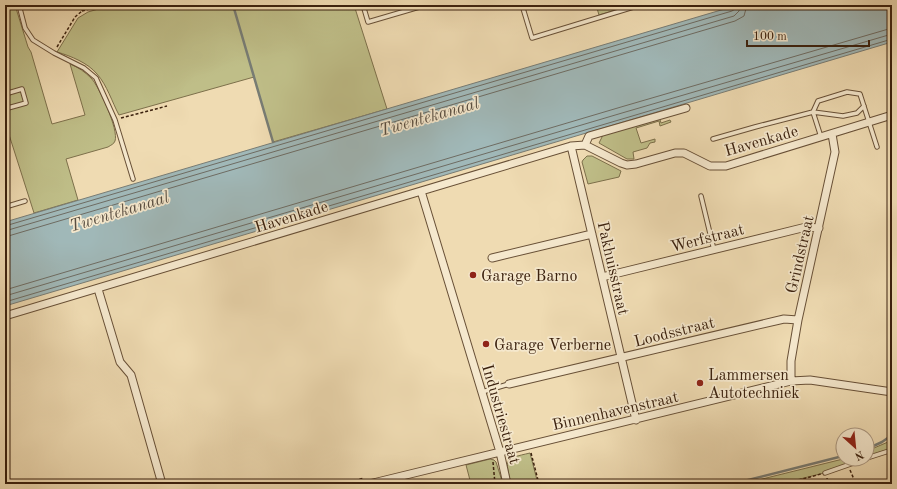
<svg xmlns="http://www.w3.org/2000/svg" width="897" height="489" font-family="'Old Standard TT',serif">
  <rect width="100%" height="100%" fill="#efdbb2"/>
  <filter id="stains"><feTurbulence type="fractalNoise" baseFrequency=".005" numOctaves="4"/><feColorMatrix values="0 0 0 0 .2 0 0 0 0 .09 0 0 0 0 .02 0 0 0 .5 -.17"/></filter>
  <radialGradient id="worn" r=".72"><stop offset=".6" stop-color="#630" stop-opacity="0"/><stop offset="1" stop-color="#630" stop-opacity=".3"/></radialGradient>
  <path fill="#bfbe88" stroke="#7d704b" d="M 5,5 L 15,5 L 28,47 L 31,52 L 52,124 L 85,115 L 70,64 C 78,67 85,72 91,78 C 99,86 119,130 115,141 C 114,144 111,145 108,147 L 66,159 L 78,200 L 34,213 L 5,122 Z
    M 112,5 L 354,5 L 387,109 L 273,142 L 254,77 L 119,115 C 112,102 107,85 97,74 C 88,63 71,56 57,52 L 78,18 L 88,12 Z
    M 596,5 L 632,5 L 599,15 Z
    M 659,116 L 661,123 L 670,120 L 671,122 L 660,126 L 659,121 L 636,128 L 641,143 L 655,139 L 655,142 L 650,143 L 647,148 L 633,152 L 634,159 L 627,159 L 599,143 L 604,133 Z
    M 587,156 L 592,156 L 621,171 L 619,177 L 588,184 L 582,162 L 583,160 Z
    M 892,414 L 892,449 L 867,458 L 867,451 L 888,442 Z
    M 530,453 L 538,484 L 511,484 C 505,458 504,459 530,453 Z
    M 490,459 L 494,460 L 496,462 L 503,484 L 471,484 L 466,465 Z
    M 843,459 L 866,459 L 832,471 L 780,484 L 742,484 Z"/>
  <path fill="#a0b8b8" stroke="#787c74" d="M 738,5 L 892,5 L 892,42 L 5,306 L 5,222 Z"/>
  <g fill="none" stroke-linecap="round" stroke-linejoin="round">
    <path stroke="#6e6c63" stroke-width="1" d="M 5,226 L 732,11 L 735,9 L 736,5
      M 5,231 L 734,16 L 739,11 L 741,5
      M 5,237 L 735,21 L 744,16 L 747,5
      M 5,290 L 621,107 L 892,28
      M 5,296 L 622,113 L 892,34
      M 5,302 L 892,39"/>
    <path stroke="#787c74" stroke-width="2.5" d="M 233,5 L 273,142
      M 867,449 L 882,442 L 892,435
      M 732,484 L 843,456"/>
    <defs>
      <path id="service" d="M 19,5 L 25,28 L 33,40 L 54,53 L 84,68 L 96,78 L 115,120 L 133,179
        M 363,5 L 368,22 L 426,5
        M 522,5 L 532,38 L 640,5
        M 5,94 L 22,89 L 26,103 L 8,108
        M 821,137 L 813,112 L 843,116 L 857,113 L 864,106
        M 713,139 L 755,127 L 813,112 L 818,101 L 847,92 L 860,94 L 877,147
        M 701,196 L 714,250
        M 5,207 L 25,201
        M 482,392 L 509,384
        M 867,458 L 892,450
        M 825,473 L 865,459"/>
      <path id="minor" d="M 585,145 L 589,136 L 686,108
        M 571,146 L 636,420
        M 421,191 L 500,452 L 507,484
        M 492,258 L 592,234
        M 602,277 L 806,227 L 819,228
        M 98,289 L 120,362 L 131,375 L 162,484
        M 5,316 L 571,146 L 585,145 L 621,163 L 627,165 L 636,164 L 675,153 L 684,153 L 710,166 L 726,166 L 892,115
        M 791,381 L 791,361 L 798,320 L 835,152 L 832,134
        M 509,384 L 784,319 L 798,320
        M 369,484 L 791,381 L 810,380 L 892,392"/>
    </defs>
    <use href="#service" stroke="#685037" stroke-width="5.5"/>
    <use href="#minor" stroke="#685037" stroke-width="9"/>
    <path stroke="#3b210e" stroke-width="1.5" stroke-dasharray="3 2" stroke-linecap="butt" d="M 82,11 L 104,5
      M 57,47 L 75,17 L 82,11 L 80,5
      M 121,118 L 167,106
      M 531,453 L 539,484
      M 493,462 L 495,484
      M 850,470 L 856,484
      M 827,478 L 828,484
      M 340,484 L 364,478
      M 784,484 L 821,474"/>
    <use href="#service" stroke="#f5e8cd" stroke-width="3.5"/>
    <use href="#minor" stroke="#f5e8cd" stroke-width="7"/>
  </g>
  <g fill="#8f2418" stroke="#f5e8cd" stroke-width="1.5">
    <circle cx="473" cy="275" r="4"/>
    <circle cx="486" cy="344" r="4"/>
    <circle cx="700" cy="383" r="4"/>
  </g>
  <g text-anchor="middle" stroke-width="3.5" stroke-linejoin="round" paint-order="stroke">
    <g font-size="16" fill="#3b210e" stroke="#f5e8cd">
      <text transform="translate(761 140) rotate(-16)" y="6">Havenkade</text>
      <text transform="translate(291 216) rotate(-17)" y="6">Havenkade</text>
      <text transform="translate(707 237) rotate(-14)" y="6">Werfstraat</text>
      <text transform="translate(799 254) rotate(-77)" y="6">Grindstraat</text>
      <text transform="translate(614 268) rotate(77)" y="6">Pakhuisstraat</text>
      <text transform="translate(674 331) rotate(-14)" y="6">Loodsstraat</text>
      <text transform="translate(615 410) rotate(-13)" y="6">Binnenhavenstraat</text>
      <text transform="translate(502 414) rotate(74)" y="6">Industriestraat</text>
    </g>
    <g font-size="16" fill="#3b210e" stroke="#f5e8cd" text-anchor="start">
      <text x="481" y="281">Garage Barno</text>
      <text x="494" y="350">Garage Verberne</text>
      <text x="708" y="380">Lammersen<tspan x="708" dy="18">Autotechniek</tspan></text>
    </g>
    <g font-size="17" font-style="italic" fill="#594e41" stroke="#f5e8cd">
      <text transform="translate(429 116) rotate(-16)" y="6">Twentekanaal</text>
      <text transform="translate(119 211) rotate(-17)" y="6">Twentekanaal</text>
    </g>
  </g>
  <rect width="897" height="489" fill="none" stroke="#efdbb2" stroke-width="20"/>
  <rect x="6" y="6" width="885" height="477" fill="none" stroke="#3b210e" stroke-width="2"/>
  <rect x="10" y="10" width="877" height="469" fill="none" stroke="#3b210e"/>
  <g transform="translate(855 447) rotate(153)"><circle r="19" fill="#f5e8cd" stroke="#ab9881"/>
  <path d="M0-3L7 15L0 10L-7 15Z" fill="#8f2418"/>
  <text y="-6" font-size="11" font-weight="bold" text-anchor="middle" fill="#3b210e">N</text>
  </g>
  <path d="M747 40v6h122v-6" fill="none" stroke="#3b210e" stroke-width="2"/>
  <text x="753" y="40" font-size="12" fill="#3b210e" stroke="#f5e8cd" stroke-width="3" paint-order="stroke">100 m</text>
  <rect width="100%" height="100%" filter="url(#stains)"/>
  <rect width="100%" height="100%" fill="url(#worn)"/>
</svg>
